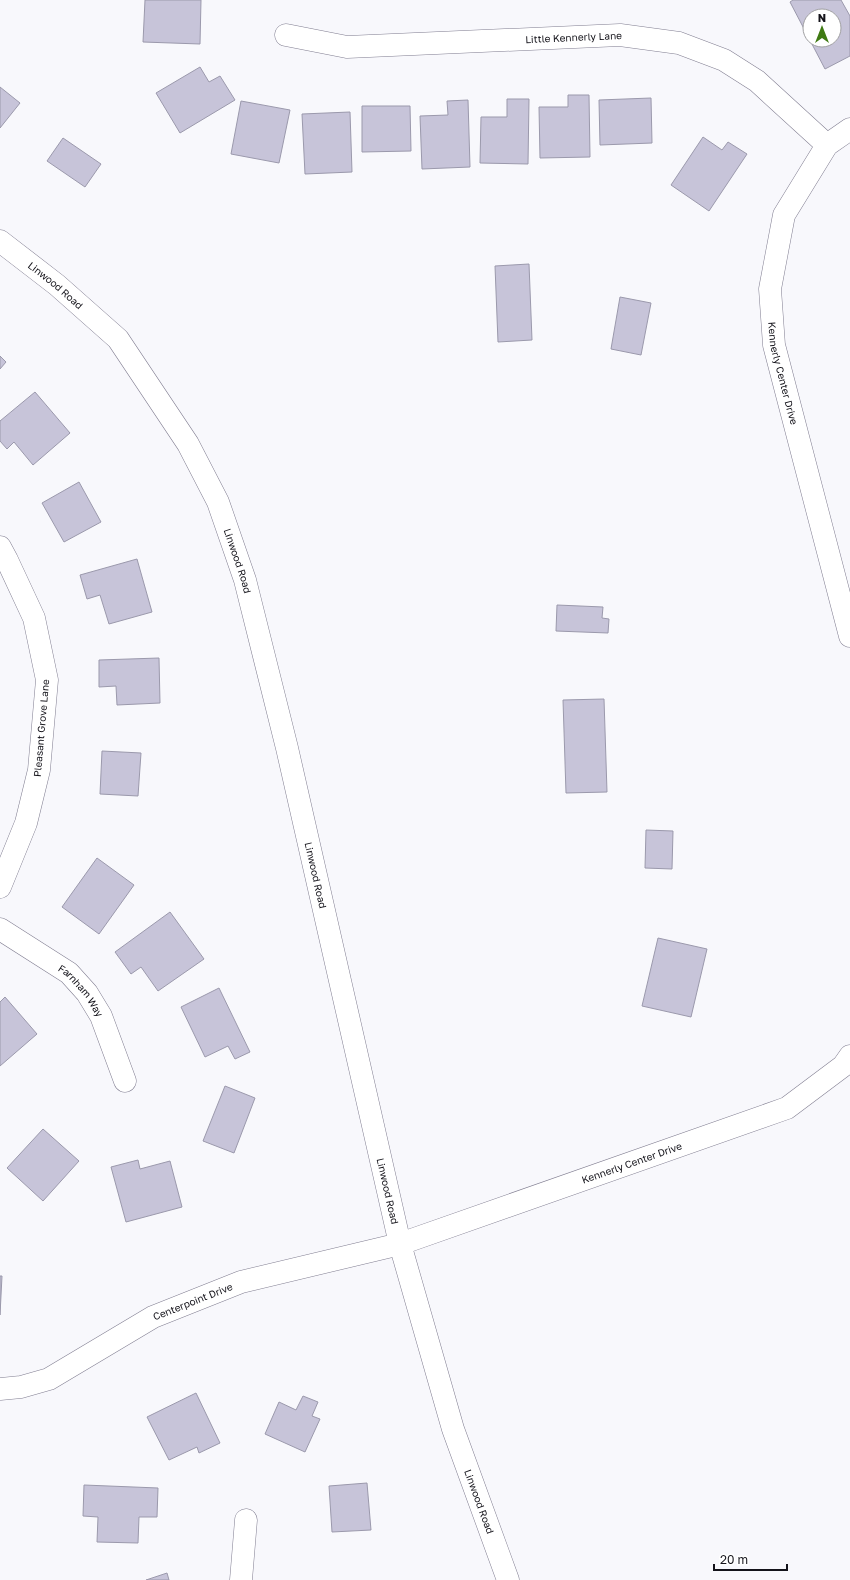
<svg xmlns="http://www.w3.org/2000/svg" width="850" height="1580" font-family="'Golos Text',sans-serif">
  <rect width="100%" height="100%" fill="#f8f8fc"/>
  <path fill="#c7c4d9" stroke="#9b99ac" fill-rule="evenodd" d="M 145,0 L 201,0 L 200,44 L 143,42 Z
    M 793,0 L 841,0 L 850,16 L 850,56 L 825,69 L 790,2 ZM 810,16 L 834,16 L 834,40 L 810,40 Z
    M 200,67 L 209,82 L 220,76 L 235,100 L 180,133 L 156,93 Z
    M 0,87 L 20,103 L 0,128 Z
    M 568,95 L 589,95 L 590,157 L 540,158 L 539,107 L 568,107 Z
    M 651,98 L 652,143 L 600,145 L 599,100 Z
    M 507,99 L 529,99 L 528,164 L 480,163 L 481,117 L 507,117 Z
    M 468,100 L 470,167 L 422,169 L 420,116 L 448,115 L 447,101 Z
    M 241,101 L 290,110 L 279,163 L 231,154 Z
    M 362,106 L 410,106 L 411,151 L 362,152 Z
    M 350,112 L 352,172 L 305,174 L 302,114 Z
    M 703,137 L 722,150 L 728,142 L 747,154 L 709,211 L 671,185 Z
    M 63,138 L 101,164 L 85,187 L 47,161 Z
    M 529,264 L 532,340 L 498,342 L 495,266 Z
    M 620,297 L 651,303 L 641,355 L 611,349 Z
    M 0,356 L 6,362 L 0,369 Z
    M 35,392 L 70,433 L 33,465 L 14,442 L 7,449 L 0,441 L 0,421 Z
    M 79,482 L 101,522 L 64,542 L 42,503 Z
    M 137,559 L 152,612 L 109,624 L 100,595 L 87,599 L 80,575 Z
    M 557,605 L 603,607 L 602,618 L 609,619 L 608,633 L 556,631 Z
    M 159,658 L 160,703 L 117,705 L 116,686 L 99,687 L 99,660 Z
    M 604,699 L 607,792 L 566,793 L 563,700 Z
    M 102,751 L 141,753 L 138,796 L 100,794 Z
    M 646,830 L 673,831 L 672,869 L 645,868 Z
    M 97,858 L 134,885 L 99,934 L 62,907 Z
    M 170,912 L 204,959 L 158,991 L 141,967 L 131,974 L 115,952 Z
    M 658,938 L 707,949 L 691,1017 L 642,1006 Z
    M 219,988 L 250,1052 L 235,1059 L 228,1046 L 205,1057 L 181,1007 Z
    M 5,997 L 37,1034 L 0,1066 L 0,1002 Z
    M 225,1086 L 255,1098 L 234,1153 L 203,1141 Z
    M 43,1129 L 79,1161 L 43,1201 L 7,1168 Z
    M 138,1160 L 140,1169 L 170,1161 L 182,1207 L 126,1222 L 111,1167 Z
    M 0,1276 L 2,1276 L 0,1315 Z
    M 196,1393 L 220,1443 L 199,1453 L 197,1447 L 169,1460 L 147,1417 Z
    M 303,1396 L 318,1402 L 312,1416 L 320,1419 L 305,1452 L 265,1434 L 279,1402 L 296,1410 Z
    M 367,1483 L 371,1530 L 332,1532 L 329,1486 Z
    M 84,1485 L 158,1488 L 157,1517 L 139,1517 L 138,1543 L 97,1542 L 98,1517 L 83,1516 Z
    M 167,1573 L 169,1580 L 146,1580 Z"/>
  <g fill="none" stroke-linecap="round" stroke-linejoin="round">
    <defs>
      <g id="minor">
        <path id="s1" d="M 286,35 L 347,47 L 620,35 L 679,43 L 724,60 L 757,81 L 827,145"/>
        <path id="s2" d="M 850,129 L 827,145 L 784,215 L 770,289 L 774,345 L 850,636"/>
        <path d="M 0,547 L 7,560 L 34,618 L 47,680 L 39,770 L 26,823 L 0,887"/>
        <path id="s3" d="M 0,929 L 69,973 L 87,993 L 101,1016 L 125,1081"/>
        <path id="s4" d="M 0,1389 L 21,1387 L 49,1379 L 153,1317 L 241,1282 L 400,1244 L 787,1108 L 843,1066 L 850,1056"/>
        <path d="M 241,1580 L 246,1520"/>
      </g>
      <g id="tertiary">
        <path id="s5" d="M 0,241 L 57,285 L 118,339 L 188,444 L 218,502 L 245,580 L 287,748 L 400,1244 L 453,1429 L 508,1580"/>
      </g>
    </defs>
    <use href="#minor" stroke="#817e91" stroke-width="23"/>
    <use href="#tertiary" stroke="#817e91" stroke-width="23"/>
    <use href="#minor" stroke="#fff" stroke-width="22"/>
    <use href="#tertiary" stroke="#fff" stroke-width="22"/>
  </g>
  <g text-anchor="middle" stroke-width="3.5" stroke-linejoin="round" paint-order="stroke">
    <g font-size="10" fill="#14131a" stroke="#fff">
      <text dy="4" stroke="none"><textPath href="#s1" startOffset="289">Little Kennerly Lane</textPath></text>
      <text dy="4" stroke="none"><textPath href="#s5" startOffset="71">Linwood Road</textPath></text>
      <text dy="4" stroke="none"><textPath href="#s2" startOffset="271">Kennerly Center Drive</textPath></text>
      <text dy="4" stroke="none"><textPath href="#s5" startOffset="407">Linwood Road</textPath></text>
      <text transform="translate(41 728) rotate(-85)" y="4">Pleasant Grove Lane</text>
      <text dy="4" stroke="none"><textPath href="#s5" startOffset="731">Linwood Road</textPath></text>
      <text dy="4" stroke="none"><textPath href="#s3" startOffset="103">Farnham Way</textPath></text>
      <text dy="4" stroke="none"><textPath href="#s4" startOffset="675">Kennerly Center Drive</textPath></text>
      <text dy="4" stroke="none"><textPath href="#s5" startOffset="1055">Linwood Road</textPath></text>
      <text dy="4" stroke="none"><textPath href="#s4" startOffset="214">Centerpoint Drive</textPath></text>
      <text dy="4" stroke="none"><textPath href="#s5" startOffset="1379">Linwood Road</textPath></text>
    </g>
  </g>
  <g transform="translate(822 28)"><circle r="19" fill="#ffffff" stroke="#a1a1a3"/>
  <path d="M0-3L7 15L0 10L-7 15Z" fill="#3f7a13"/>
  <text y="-6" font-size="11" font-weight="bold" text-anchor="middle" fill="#14131a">N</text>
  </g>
  <path d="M714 1564v6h73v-6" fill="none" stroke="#14131a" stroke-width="2"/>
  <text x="720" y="1564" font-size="12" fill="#14131a" stroke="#ffffff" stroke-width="3" paint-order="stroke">20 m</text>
</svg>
